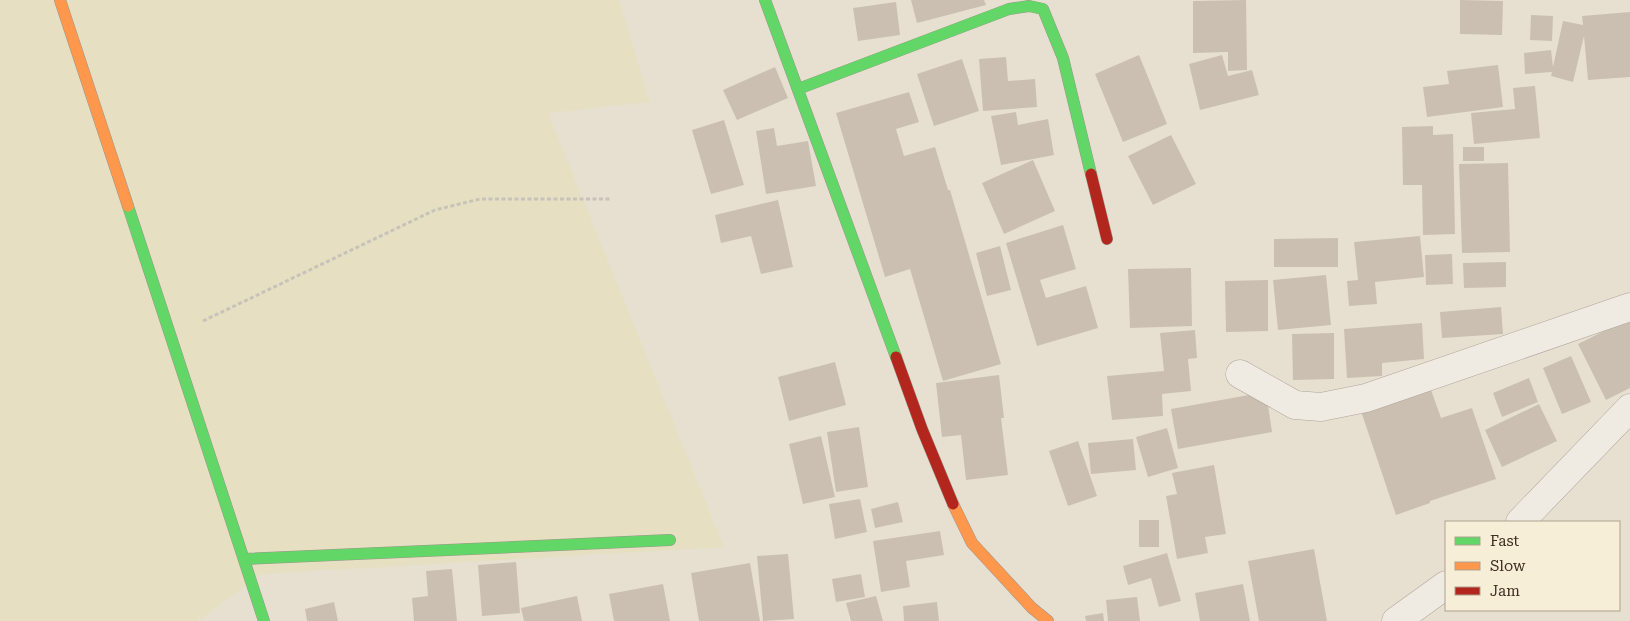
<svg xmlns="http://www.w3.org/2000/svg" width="1630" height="621" font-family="'Roboto Serif',serif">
  <rect width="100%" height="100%" fill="#e7e0d1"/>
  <path fill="#e6dfc2" d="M 0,0 L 619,0 L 650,102 L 548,113 L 724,547 L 262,574 L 198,621 L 0,621 Z"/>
  <path fill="#cbbfb2" d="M 911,0 L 984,0 L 986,5 L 917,23 Z
    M 1246,0 L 1247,70 L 1228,71 L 1228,52 L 1193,53 L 1193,1 Z
    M 1460,0 L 1503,1 L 1502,35 L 1460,34 Z
    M 896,2 L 900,35 L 858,41 L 853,8 Z
    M 1630,12 L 1630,77 L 1588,80 L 1584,36 L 1573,82 L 1551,76 L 1552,72 L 1525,74 L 1524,53 L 1551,50 L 1553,67 L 1563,21 L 1583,25 L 1582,16 Z
    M 1531,15 L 1553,16 L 1552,41 L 1530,40 Z
    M 1139,55 L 1167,124 L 1123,142 L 1095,74 Z
    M 1222,55 L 1228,76 L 1252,70 L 1259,95 L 1200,110 L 1189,64 Z
    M 1006,57 L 1008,81 L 1035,79 L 1037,107 L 983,111 L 979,59 Z
    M 962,59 L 979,111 L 934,126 L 917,74 Z
    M 1498,65 L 1503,107 L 1427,117 L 1423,87 L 1449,84 L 1447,71 Z
    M 775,67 L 788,98 L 737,120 L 723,90 Z
    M 1535,86 L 1540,138 L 1474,144 L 1471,113 L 1515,109 L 1513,88 Z
    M 909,92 L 919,122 L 896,129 L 904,156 L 935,147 L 948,190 L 950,190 L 1001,364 L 943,381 L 910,269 L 885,277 L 836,113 Z
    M 1016,112 L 1018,125 L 1048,119 L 1054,155 L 1001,165 L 991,116 Z
    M 724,120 L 744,185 L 711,194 L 692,130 Z
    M 1433,126 L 1433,135 L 1453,134 L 1455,234 L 1423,235 L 1422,185 L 1403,185 L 1402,127 Z
    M 774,128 L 777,146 L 808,141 L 816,186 L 766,194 L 756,131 Z
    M 1171,135 L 1196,184 L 1153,205 L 1128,156 Z
    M 1463,147 L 1484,147 L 1484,161 L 1463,161 Z
    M 1033,160 L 1055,211 L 1004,234 L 982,183 Z
    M 1508,163 L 1510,252 L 1462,253 L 1459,164 Z
    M 778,200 L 793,267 L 761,274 L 751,236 L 721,243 L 715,215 Z
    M 1063,225 L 1076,269 L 1040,280 L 1046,298 L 1086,286 L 1098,328 L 1037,346 L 1006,243 Z
    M 1420,236 L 1424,277 L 1375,282 L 1377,304 L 1349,306 L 1347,281 L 1358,280 L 1354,242 Z
    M 1338,238 L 1338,267 L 1274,267 L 1274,239 Z
    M 1000,246 L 1011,290 L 987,296 L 976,253 Z
    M 1452,254 L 1453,284 L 1426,285 L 1425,255 Z
    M 1506,262 L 1506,287 L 1464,288 L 1463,263 Z
    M 1191,268 L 1192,326 L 1130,328 L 1128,269 Z
    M 1326,275 L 1331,325 L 1278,330 L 1273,280 Z
    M 1268,280 L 1268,331 L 1226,332 L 1225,281 Z
    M 1501,307 L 1503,334 L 1442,338 L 1440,312 Z
    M 1630,318 L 1630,388 L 1606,400 L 1578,344 Z
    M 1422,323 L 1424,359 L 1382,363 L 1382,376 L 1347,378 L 1344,329 Z
    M 1195,330 L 1197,358 L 1188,359 L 1191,391 L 1162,394 L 1163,416 L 1112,420 L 1107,376 L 1164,371 L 1160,333 Z
    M 1334,333 L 1334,379 L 1293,380 L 1292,334 Z
    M 1571,356 L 1591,402 L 1562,414 L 1543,368 Z
    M 835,362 L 846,405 L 789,421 L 778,377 Z
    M 999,375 L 1004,418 L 1001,418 L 1008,475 L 966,480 L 961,435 L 942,437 L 936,383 Z
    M 1529,378 L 1538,402 L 1502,417 L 1493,393 Z
    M 1430,387 L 1441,418 L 1472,408 L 1496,479 L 1430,501 L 1430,503 L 1396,515 L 1361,411 Z
    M 1266,392 L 1272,432 L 1178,449 L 1171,409 Z
    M 1539,404 L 1557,441 L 1502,467 L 1485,430 Z
    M 859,427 L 868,487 L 836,492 L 827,432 Z
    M 1167,428 L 1178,468 L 1148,477 L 1136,437 Z
    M 821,436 L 835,497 L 803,504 L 789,444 Z
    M 1133,439 L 1136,470 L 1091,474 L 1088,443 Z
    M 1078,441 L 1097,496 L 1068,506 L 1049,451 Z
    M 1214,465 L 1226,534 L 1205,537 L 1208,553 L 1177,559 L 1166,496 L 1177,494 L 1172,473 Z
    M 860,499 L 867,532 L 835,539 L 829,504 Z
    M 898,502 L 903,522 L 875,528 L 871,509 Z
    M 1139,520 L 1159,520 L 1159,547 L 1139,547 Z
    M 940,531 L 944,555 L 906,561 L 910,587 L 881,592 L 873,541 Z
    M 1314,549 L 1327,621 L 1259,621 L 1248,561 Z
    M 1167,553 L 1181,601 L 1159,607 L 1151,578 L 1128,585 L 1123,566 Z
    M 788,554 L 794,619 L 763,621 L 757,556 Z
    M 516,562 L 520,613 L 482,616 L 478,565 Z
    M 750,563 L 760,621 L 699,621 L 691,573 Z
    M 452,569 L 457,621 L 414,621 L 412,598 L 428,596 L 426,571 Z
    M 861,574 L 865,597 L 836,602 L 832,579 Z
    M 663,584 L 670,621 L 614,621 L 609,594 Z
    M 1243,584 L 1250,621 L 1200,621 L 1195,593 Z
    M 577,596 L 582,621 L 524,621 L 521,608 Z
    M 876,596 L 883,621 L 851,621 L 846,603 Z
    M 1137,597 L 1140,621 L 1108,621 L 1106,600 Z
    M 334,602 L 338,621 L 307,621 L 305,609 Z
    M 937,602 L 939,621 L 904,621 L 903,606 Z
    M 1103,613 L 1104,621 L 1086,621 L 1085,616 Z"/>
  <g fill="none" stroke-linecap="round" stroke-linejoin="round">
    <defs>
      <path id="street" d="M 1240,374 L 1295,405 L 1321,407 L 1366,398 L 1630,307
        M 1520,522 L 1630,408
        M 1396,621 L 1446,585"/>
      <path id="fast" d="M 765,0 L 896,357
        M 798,89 L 1009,9 L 1029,6 L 1043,9 L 1063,58 L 1091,174
        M 128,206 L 264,621
        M 244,559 L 670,540"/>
      <path id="slow" d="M 60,0 L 128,206
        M 953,504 L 972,543 L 1032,608 L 1048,621"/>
      <path id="jam" d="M 1091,174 L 1107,239
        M 896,357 L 922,429 L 953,504"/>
    </defs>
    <use href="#street" stroke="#ada599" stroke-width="29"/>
    <use href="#fast" stroke="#9c958a" stroke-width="12"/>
    <use href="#slow" stroke="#9c958a" stroke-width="12"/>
    <use href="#jam" stroke="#9c958a" stroke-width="12"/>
    <path stroke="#c8c2b9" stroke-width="3" stroke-dasharray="4 2.5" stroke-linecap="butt" d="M 203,321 L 435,210 L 480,199 L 611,199"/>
    <use href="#street" stroke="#efebe3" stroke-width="28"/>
    <use href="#fast" stroke="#63d668" stroke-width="11"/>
    <use href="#slow" stroke="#ff974d" stroke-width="11"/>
    <use href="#jam" stroke="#b3261e" stroke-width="11"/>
  </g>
  <rect x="1445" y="521" width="175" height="90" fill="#f7eed8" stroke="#ada18e"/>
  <rect x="1455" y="537" width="25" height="8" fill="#63d668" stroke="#ada18e"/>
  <text x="1490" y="546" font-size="15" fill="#3d2e20">Fast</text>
  <rect x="1455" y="562" width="25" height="8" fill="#ff974d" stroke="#ada18e"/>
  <text x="1490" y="571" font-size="15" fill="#3d2e20">Slow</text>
  <rect x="1455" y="587" width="25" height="8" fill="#b3261e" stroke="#ada18e"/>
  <text x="1490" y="596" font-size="15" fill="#3d2e20">Jam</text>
</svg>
